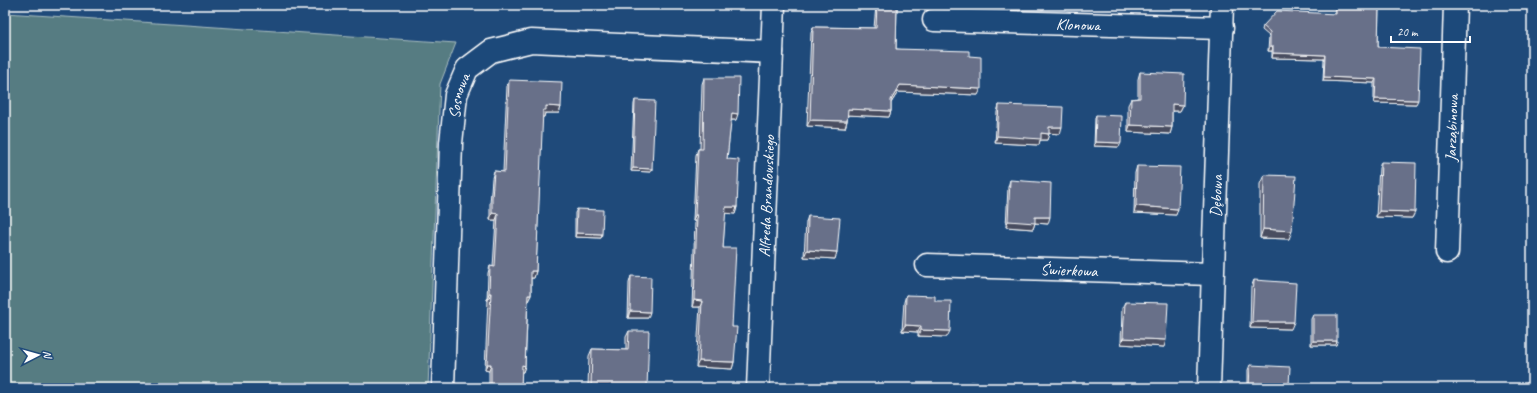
<svg xmlns="http://www.w3.org/2000/svg" width="1537" height="393" font-family="Caveat,sans-serif">
  <rect width="100%" height="100%" fill="#1f4a7a"/>
  <filter id="ink" filterUnits="userSpaceOnUse"><feTurbulence type="fractalNoise" baseFrequency=".025" numOctaves="2"/><feDisplacementMap in="SourceGraphic" scale="8" xChannelSelector="R" yChannelSelector="G"/><feConvolveMatrix kernelMatrix="1 2 1 2 8 2 1 2 1" color-interpolation-filters="sRGB"/></filter>
  <g filter="url(#ink)">
    <path fill="#567c82" stroke="#aabec0" d="M 5,13 L 456,43 L 440,84 L 428,388 L 5,388 Z"/>
    <g fill="none" stroke-linecap="round" stroke-linejoin="round">
      <defs>
        <g id="minor">
          <path id="s1" d="M 934,20 L 1222,28"/>
          <path id="s2" d="M 1447,252 L 1455,5"/>
          <path id="s3" d="M 927,265 L 1212,274"/>
          <path id="s4" d="M 443,388 L 451,143 L 456,95 L 467,69 L 491,51 L 531,41 L 772,52"/>
          <path id="s5" d="M 758,388 L 774,5"/>
          <path id="s6" d="M 1209,388 L 1222,5"/>
        </g>
      </defs>
      <use href="#minor" stroke="#fff" stroke-width="25"/>
      <use href="#minor" stroke="#1f4a7a" stroke-width="22"/>
    </g>
    <path fill="#595f76" stroke="#fff" d="M 876,5 L 897,5 L 896,49 L 969,56 L 978,95 L 898,92 L 891,103 L 891,111 L 889,117 L 848,115 L 847,121 L 845,128 L 807,126 L 811,33 L 813,27 L 874,28 Z
      M 1335,5 L 1379,5 L 1378,47 L 1416,104 L 1374,103 L 1374,83 L 1323,81 L 1324,59 L 1272,58 L 1272,51 L 1268,51 L 1269,36 L 1262,30 L 1263,26 L 1335,14 Z
      M 1140,72 L 1183,105 L 1180,111 L 1172,111 L 1172,127 L 1170,134 L 1128,132 L 1128,105 L 1131,99 L 1138,98 L 1138,79 Z
      M 704,78 L 736,120 L 731,120 L 727,159 L 737,207 L 735,214 L 725,213 L 723,248 L 732,327 L 734,362 L 732,369 L 696,367 L 700,307 L 692,307 L 695,221 L 693,221 L 696,155 L 698,149 L 700,149 L 702,84 Z
      M 509,80 L 561,107 L 559,113 L 545,113 L 544,117 L 542,117 L 536,271 L 534,278 L 531,278 L 531,295 L 528,301 L 525,366 L 523,372 L 521,372 L 521,388 L 489,388 L 489,371 L 485,370 L 488,300 L 487,300 L 488,273 L 490,266 L 493,267 L 496,220 L 490,220 L 490,204 L 492,178 L 494,171 L 503,172 L 507,86 Z
      M 635,100 L 652,169 L 651,172 L 631,171 L 634,104 Z
      M 999,105 L 1060,134 L 1049,133 L 1047,140 L 1040,140 L 1039,145 L 995,143 L 997,112 Z
      M 1096,115 L 1119,147 L 1094,146 L 1095,118 Z
      M 1381,162 L 1415,212 L 1412,218 L 1376,217 L 1379,168 Z
      M 1137,166 L 1176,215 L 1134,213 L 1135,173 Z
      M 1264,175 L 1289,239 L 1260,238 L 1260,184 Z
      M 1010,180 L 1048,224 L 1035,223 L 1033,229 L 1006,227 L 1008,187 Z
      M 577,209 L 601,238 L 575,237 L 575,213 Z
      M 808,216 L 837,252 L 835,259 L 804,257 L 806,222 Z
      M 631,276 L 648,318 L 628,318 L 629,283 Z
      M 1254,280 L 1291,329 L 1250,328 L 1251,287 Z
      M 906,295 L 935,301 L 947,337 L 918,336 L 918,332 L 902,331 L 904,302 Z
      M 1125,302 L 1164,347 L 1121,344 L 1122,308 Z
      M 1313,315 L 1337,341 L 1336,345 L 1311,345 L 1311,319 Z
      M 629,331 L 647,388 L 588,388 L 589,356 L 592,349 L 626,350 L 626,337 Z
      M 1250,365 L 1289,385 L 1336,388 L 1248,388 L 1248,370 Z"/>
    <path fill="#484e60" stroke="#fff" d="M 1270,47 L 1273,47 L 1272,51 L 1268,51 Z
      M 1273,53 L 1325,55 L 1324,59 L 1272,58 Z
      M 1324,77 L 1376,79 L 1374,83 L 1323,81 Z
      M 900,85 L 981,89 L 978,95 L 898,92 L 889,106 L 891,100 Z
      M 1375,99 L 1418,100 L 1416,104 L 1374,103 Z
      M 1172,104 L 1183,105 L 1180,111 L 1170,111 Z
      M 546,106 L 561,107 L 559,113 L 545,113 L 544,117 L 540,117 L 543,110 Z
      M 848,109 L 891,111 L 889,117 L 846,115 Z
      M 732,113 L 738,114 L 736,120 L 729,120 Z
      M 810,120 L 847,121 L 845,128 L 807,126 Z
      M 1130,125 L 1172,127 L 1170,134 L 1128,132 Z
      M 1049,127 L 1062,127 L 1060,134 L 1047,133 Z
      M 1041,133 L 1049,134 L 1047,140 L 1040,140 L 1039,145 L 995,143 L 997,136 Z
      M 1095,142 L 1121,143 L 1119,147 L 1094,146 Z
      M 633,168 L 652,169 L 651,172 L 631,171 Z
      M 1136,206 L 1178,209 L 1176,215 L 1134,213 Z
      M 726,207 L 737,207 L 735,214 L 724,213 Z
      M 1379,211 L 1415,212 L 1412,218 L 1376,217 Z
      M 492,213 L 498,214 L 496,220 L 490,220 Z
      M 695,215 L 697,215 L 695,221 L 693,221 Z
      M 1035,217 L 1050,217 L 1048,224 L 1035,223 L 1033,229 L 1006,227 L 1008,221 Z
      M 1263,229 L 1292,231 L 1289,239 L 1260,238 Z
      M 576,233 L 602,234 L 601,238 L 575,237 Z
      M 807,250 L 837,252 L 835,259 L 804,257 Z
      M 531,271 L 536,271 L 534,278 L 529,278 Z
      M 489,293 L 491,293 L 488,300 L 487,300 Z
      M 528,295 L 531,295 L 528,301 L 526,301 Z
      M 694,300 L 702,301 L 700,307 L 692,307 Z
      M 630,311 L 650,312 L 648,318 L 628,318 Z
      M 1252,322 L 1294,322 L 1291,329 L 1250,328 Z
      M 905,325 L 921,326 L 918,332 L 902,331 Z
      M 921,330 L 950,331 L 947,337 L 918,336 Z
      M 1123,338 L 1166,340 L 1164,347 L 1121,344 Z
      M 1313,341 L 1337,341 L 1336,345 L 1311,345 Z
      M 699,361 L 734,362 L 732,369 L 696,367 Z
      M 487,364 L 491,364 L 489,371 L 485,370 Z
      M 522,365 L 525,366 L 523,372 L 519,372 Z
      M 591,386 L 627,386 L 627,388 L 590,388 Z"/>
    <path fill="#676f89" stroke="#fff" d="M 877,5 L 897,5 L 896,49 L 969,51 L 969,56 L 981,57 L 981,89 L 900,85 L 891,100 L 891,111 L 848,109 L 847,121 L 810,120 L 813,27 L 876,28 Z
      M 1336,5 L 1379,5 L 1378,47 L 1420,49 L 1418,100 L 1375,99 L 1376,79 L 1324,77 L 1325,55 L 1273,53 L 1273,47 L 1270,47 L 1270,32 L 1263,26 L 1277,11 L 1336,14 Z
      M 1140,72 L 1184,74 L 1183,105 L 1172,104 L 1172,127 L 1130,125 L 1131,99 L 1140,98 Z
      M 704,78 L 739,78 L 738,114 L 732,113 L 727,159 L 739,160 L 737,207 L 726,207 L 723,248 L 736,248 L 732,327 L 737,327 L 734,362 L 699,361 L 702,301 L 694,300 L 697,215 L 695,215 L 698,149 L 703,149 Z
      M 509,80 L 562,82 L 561,107 L 546,106 L 546,110 L 543,110 L 536,271 L 531,271 L 531,295 L 528,295 L 525,366 L 522,365 L 521,388 L 491,388 L 491,364 L 487,364 L 491,293 L 489,293 L 490,266 L 495,267 L 498,214 L 492,213 L 492,198 L 494,171 L 505,172 Z
      M 635,100 L 655,101 L 652,169 L 633,168 Z
      M 999,105 L 1063,107 L 1062,127 L 1049,127 L 1049,134 L 1041,133 L 1041,139 L 997,136 Z
      M 1096,115 L 1122,116 L 1121,143 L 1095,142 Z
      M 1381,162 L 1416,163 L 1415,212 L 1379,211 Z
      M 1137,166 L 1180,167 L 1178,209 L 1136,206 Z
      M 1264,175 L 1296,176 L 1292,231 L 1263,229 Z
      M 1010,180 L 1051,183 L 1050,217 L 1035,217 L 1035,223 L 1008,221 Z
      M 577,209 L 603,210 L 602,234 L 576,233 Z
      M 808,216 L 840,218 L 837,252 L 807,250 Z
      M 631,276 L 651,277 L 650,312 L 630,311 Z
      M 1254,280 L 1296,283 L 1294,322 L 1252,322 Z
      M 906,295 L 935,296 L 935,301 L 951,301 L 950,331 L 921,330 L 921,326 L 905,325 Z
      M 1125,302 L 1168,303 L 1166,340 L 1123,338 Z
      M 1313,315 L 1337,315 L 1337,341 L 1313,341 Z
      M 629,331 L 649,331 L 647,388 L 627,388 L 627,386 L 591,386 L 592,349 L 628,350 Z
      M 1250,365 L 1290,367 L 1289,385 L 1336,387 L 1336,388 L 1249,388 Z
      M 970,382 L 1001,384 L 1001,388 L 970,388 Z"/>
  </g>
  <g text-anchor="middle" stroke-width="3.5" stroke-linejoin="round" paint-order="stroke">
    <g font-size="16" fill="#fff" stroke="#1f4a7a">
      <text dy="6" stroke="none"><textPath href="#s1" startOffset="144">Klonowa</textPath></text>
      <text dy="6" stroke="none"><textPath href="#s4" startOffset="293">Sosnowa</textPath></text>
      <text dy="6" stroke="none"><textPath href="#s2" startOffset="124">Jarząbinowa</textPath></text>
      <text dy="6" stroke="none"><textPath href="#s6" startOffset="192">Dębowa</textPath></text>
      <text dy="6" stroke="none"><textPath href="#s5" startOffset="192">Alfreda Brandowskiego</textPath></text>
      <text dy="6" stroke="none"><textPath href="#s3" startOffset="142">Świerkowa</textPath></text>
    </g>
  </g>
  <rect width="1537" height="393" fill="none" stroke="#1f4a7a" stroke-width="20"/>
  <rect x="10" y="10" width="1517" height="373" fill="none" stroke="#fff" stroke-width="1.5" filter="url(#ink)"/>
  <g transform="translate(38 355) rotate(84)" stroke="#1f4a7a" stroke-width="3" paint-order="stroke">
  <path d="M0-3L7 15L0 10L-7 15Z" fill="#ffffff"/>
  <text y="-6" font-size="11" font-weight="bold" text-anchor="middle" fill="#ffffff">N</text>
  </g>
  <path d="M1391 36v6h79v-6" fill="none" stroke="#ffffff" stroke-width="2"/>
  <text x="1397" y="36" font-size="12" fill="#ffffff" stroke="#1f4a7a" stroke-width="3" paint-order="stroke">20 m</text>
</svg>
